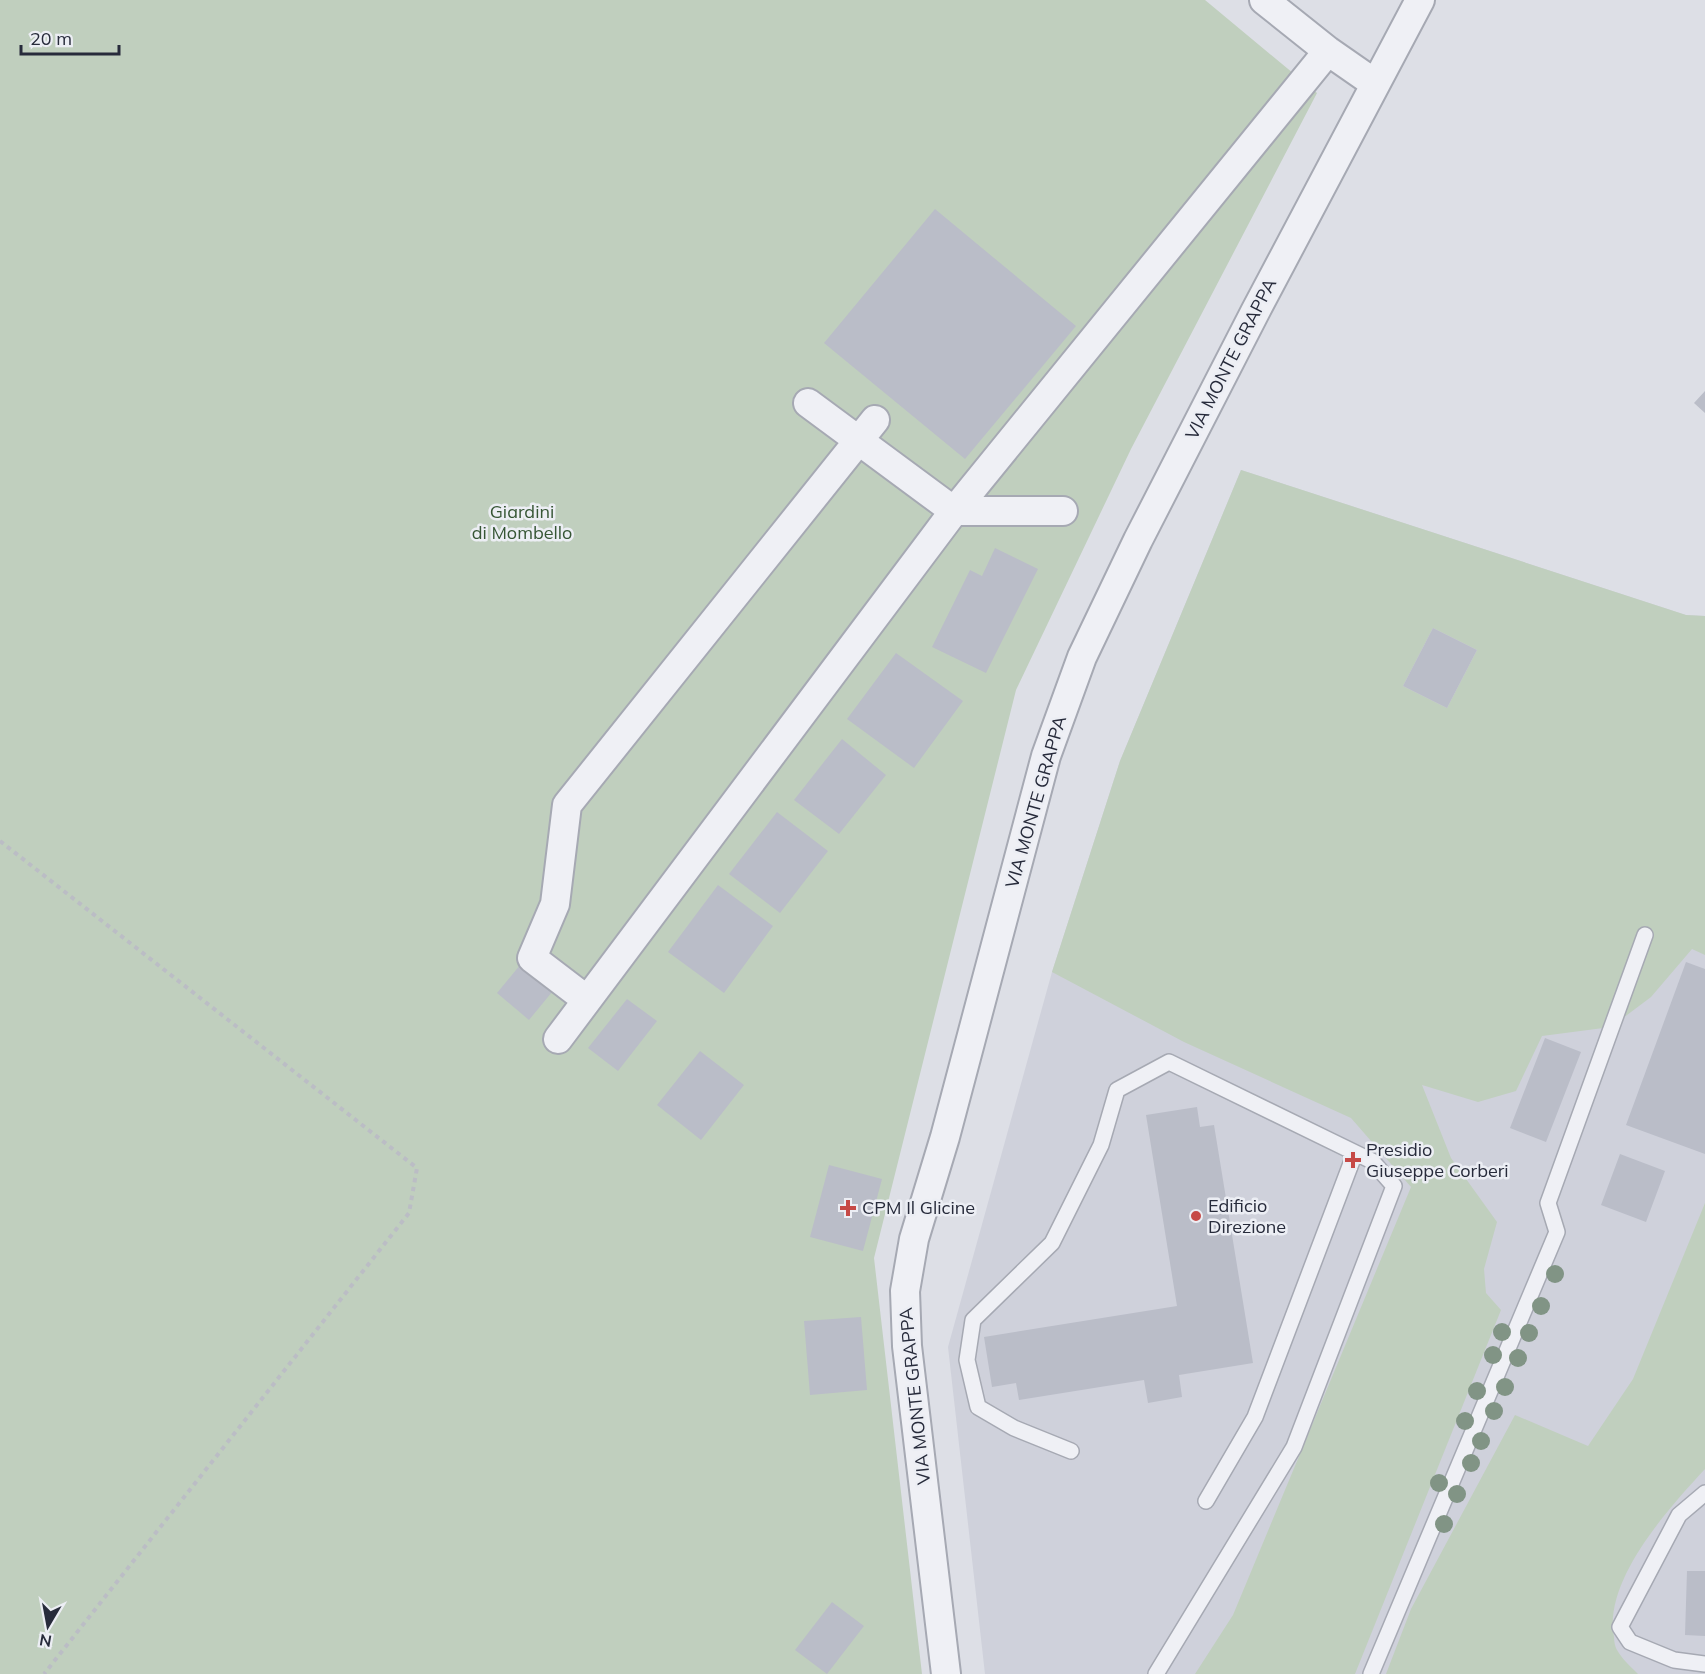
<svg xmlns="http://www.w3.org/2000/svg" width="1705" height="1674" font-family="Mulish,sans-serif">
  <rect width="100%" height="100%" fill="#dddfe6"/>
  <path fill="#cfd1db" d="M 1241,470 L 1686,615 L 1705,616 L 1705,1674 L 985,1674 L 948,1347 L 1052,972 L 1120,761 Z"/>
  <path fill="#c0cfbe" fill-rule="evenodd" d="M 0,0 L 1205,0 L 1317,93 L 1131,449 L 1016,690 L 874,1258 L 922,1674 L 0,1674 Z
    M 1241,470 L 1686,615 L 1705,616 L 1705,955 L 1692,949 L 1651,997 L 1611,1027 L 1542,1036 L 1516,1091 L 1478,1102 L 1422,1085 L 1451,1158 L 1497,1222 L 1484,1269 L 1486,1293 L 1501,1310 L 1355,1674 L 1195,1674 L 1233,1615 L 1411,1187 L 1351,1118 L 1184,1042 L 1052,972 L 1120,761 ZM 1433,628 L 1477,650 L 1447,708 L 1403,686 Z
    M 1705,1203 L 1705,1469 C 1669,1508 1603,1580 1614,1637 C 1614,1641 1615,1647 1617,1650 C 1622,1659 1631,1667 1638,1674 L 1386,1674 L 1411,1609 L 1515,1415 L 1588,1446 L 1633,1379 Z"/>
  <path fill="#babdc8" d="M 935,209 L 1076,326 L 965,459 L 824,343 Z
    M 1705,391 L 1705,413 L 1694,403 Z
    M 995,548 L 1038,569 L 986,673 L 932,647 L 970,570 L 982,576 Z
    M 1433,628 L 1477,650 L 1447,708 L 1403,686 Z
    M 896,653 L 963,701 L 914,768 L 847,719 Z
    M 842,739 L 886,775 L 839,834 L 794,800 Z
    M 777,812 L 828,851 L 780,913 L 729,874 Z
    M 718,885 L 773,926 L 724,993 L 668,952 Z
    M 525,959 L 557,986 L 529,1020 L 497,993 Z
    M 1686,962 L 1705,969 L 1705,1154 L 1626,1125 Z
    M 627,999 L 657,1021 L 618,1071 L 588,1048 Z
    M 1545,1038 L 1581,1052 L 1546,1142 L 1510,1128 Z
    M 700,1051 L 744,1085 L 701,1140 L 657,1105 Z
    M 1197,1107 L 1200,1127 L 1214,1125 L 1253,1363 L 1179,1375 L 1182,1397 L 1148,1403 L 1144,1380 L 1019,1400 L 1016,1383 L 992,1387 L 984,1337 L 1177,1306 L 1146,1115 Z
    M 1620,1154 L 1665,1171 L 1646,1222 L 1601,1205 Z
    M 829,1165 L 882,1179 L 863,1251 L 810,1237 Z
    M 861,1317 L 867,1390 L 810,1395 L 804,1321 Z
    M 1687,1571 L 1705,1571 L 1705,1636 L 1685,1635 Z
    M 832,1602 L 864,1626 L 827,1674 L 795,1650 Z"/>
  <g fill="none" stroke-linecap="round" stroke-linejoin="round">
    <defs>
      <path id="lane" d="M 1071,1451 L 1014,1428 L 978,1407 L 967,1360 L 973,1320 L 1052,1243 L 1101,1145 L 1117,1090 L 1169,1062 L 1372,1161 L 1394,1186 L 1294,1447 L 1156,1674
        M 1705,1493 L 1679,1515 L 1620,1627 L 1630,1642 L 1674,1660 L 1705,1664
        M 1206,1501 L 1255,1417 L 1355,1153
        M 1371,1674 L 1557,1232 L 1548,1203 L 1645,935"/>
      <path id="street" d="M 1264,0 L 1328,51 L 1374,83
        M 808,403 L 954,511 L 1063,511
        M 587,1000 L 532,958 L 555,904 L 567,805 L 875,420
        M 558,1039 L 954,511 L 1328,51
        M 946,1674 L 907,1346 L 905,1291 L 914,1239 L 945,1137 L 1046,756 L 1082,657 L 1138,540 L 1255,312 L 1420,0"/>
    </defs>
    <use href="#lane" stroke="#a6a9b3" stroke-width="18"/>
    <use href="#street" stroke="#a6a9b3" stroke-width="32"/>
    <path stroke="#bbbdc5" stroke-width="4" stroke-dasharray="4.5 4.5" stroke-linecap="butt" d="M 0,841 L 417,1168 L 409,1213 L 44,1674"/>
    <use href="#lane" stroke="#eff0f5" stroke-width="15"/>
    <use href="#street" stroke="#eff0f5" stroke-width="28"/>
  </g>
  <g fill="#819485">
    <circle cx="1555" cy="1274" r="9"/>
    <circle cx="1541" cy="1306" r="9"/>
    <circle cx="1502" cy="1332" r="9"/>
    <circle cx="1529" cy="1333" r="9"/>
    <circle cx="1493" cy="1355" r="9"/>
    <circle cx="1518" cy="1358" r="9"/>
    <circle cx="1505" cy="1387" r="9"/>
    <circle cx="1477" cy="1391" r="9"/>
    <circle cx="1494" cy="1411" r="9"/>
    <circle cx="1465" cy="1421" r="9"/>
    <circle cx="1481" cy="1441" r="9"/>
    <circle cx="1471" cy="1463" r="9"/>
    <circle cx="1439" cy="1483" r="9"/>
    <circle cx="1457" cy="1494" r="9"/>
    <circle cx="1444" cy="1524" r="9"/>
  </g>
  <g fill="#c64946" stroke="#eceef4" stroke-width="2">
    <path d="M1350 1151h6v6h6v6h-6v6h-6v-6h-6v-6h6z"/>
    <path d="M845 1199h6v6h6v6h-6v6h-6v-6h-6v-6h6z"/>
    <circle cx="1196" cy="1216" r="6"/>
  </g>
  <g text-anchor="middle" stroke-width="5" stroke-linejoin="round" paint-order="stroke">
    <g font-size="18" fill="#272b3b" stroke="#eceef4">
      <text transform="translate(1231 359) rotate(-63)" y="6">VIA MONTE GRAPPA</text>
      <text transform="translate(1036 802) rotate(-74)" y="6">VIA MONTE GRAPPA</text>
      <text transform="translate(915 1396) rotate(-96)" y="6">VIA MONTE GRAPPA</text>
    </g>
    <g font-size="18" fill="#365635" stroke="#eceef4">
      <text x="522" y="518">Giardini<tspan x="522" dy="21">di Mombello</tspan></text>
    </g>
    <g font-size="18" fill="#272b3b" stroke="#eceef4" text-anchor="start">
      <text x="1366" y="1156">Presidio<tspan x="1366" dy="21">Giuseppe Corberi</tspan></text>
      <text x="1208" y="1212">Edificio<tspan x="1208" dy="21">Direzione</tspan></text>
      <text x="862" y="1214">CPM Il Glicine</text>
    </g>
  </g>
  <g transform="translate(48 1626) rotate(190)" stroke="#eceef4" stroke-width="4.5" paint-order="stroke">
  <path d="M0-4.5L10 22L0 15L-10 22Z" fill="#272b3b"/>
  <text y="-9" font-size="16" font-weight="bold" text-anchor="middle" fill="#272b3b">N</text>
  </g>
  <path d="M21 45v9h98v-9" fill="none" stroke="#272b3b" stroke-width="3"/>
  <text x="30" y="45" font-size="18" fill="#272b3b" stroke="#eceef4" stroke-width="4.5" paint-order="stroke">20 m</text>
</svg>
